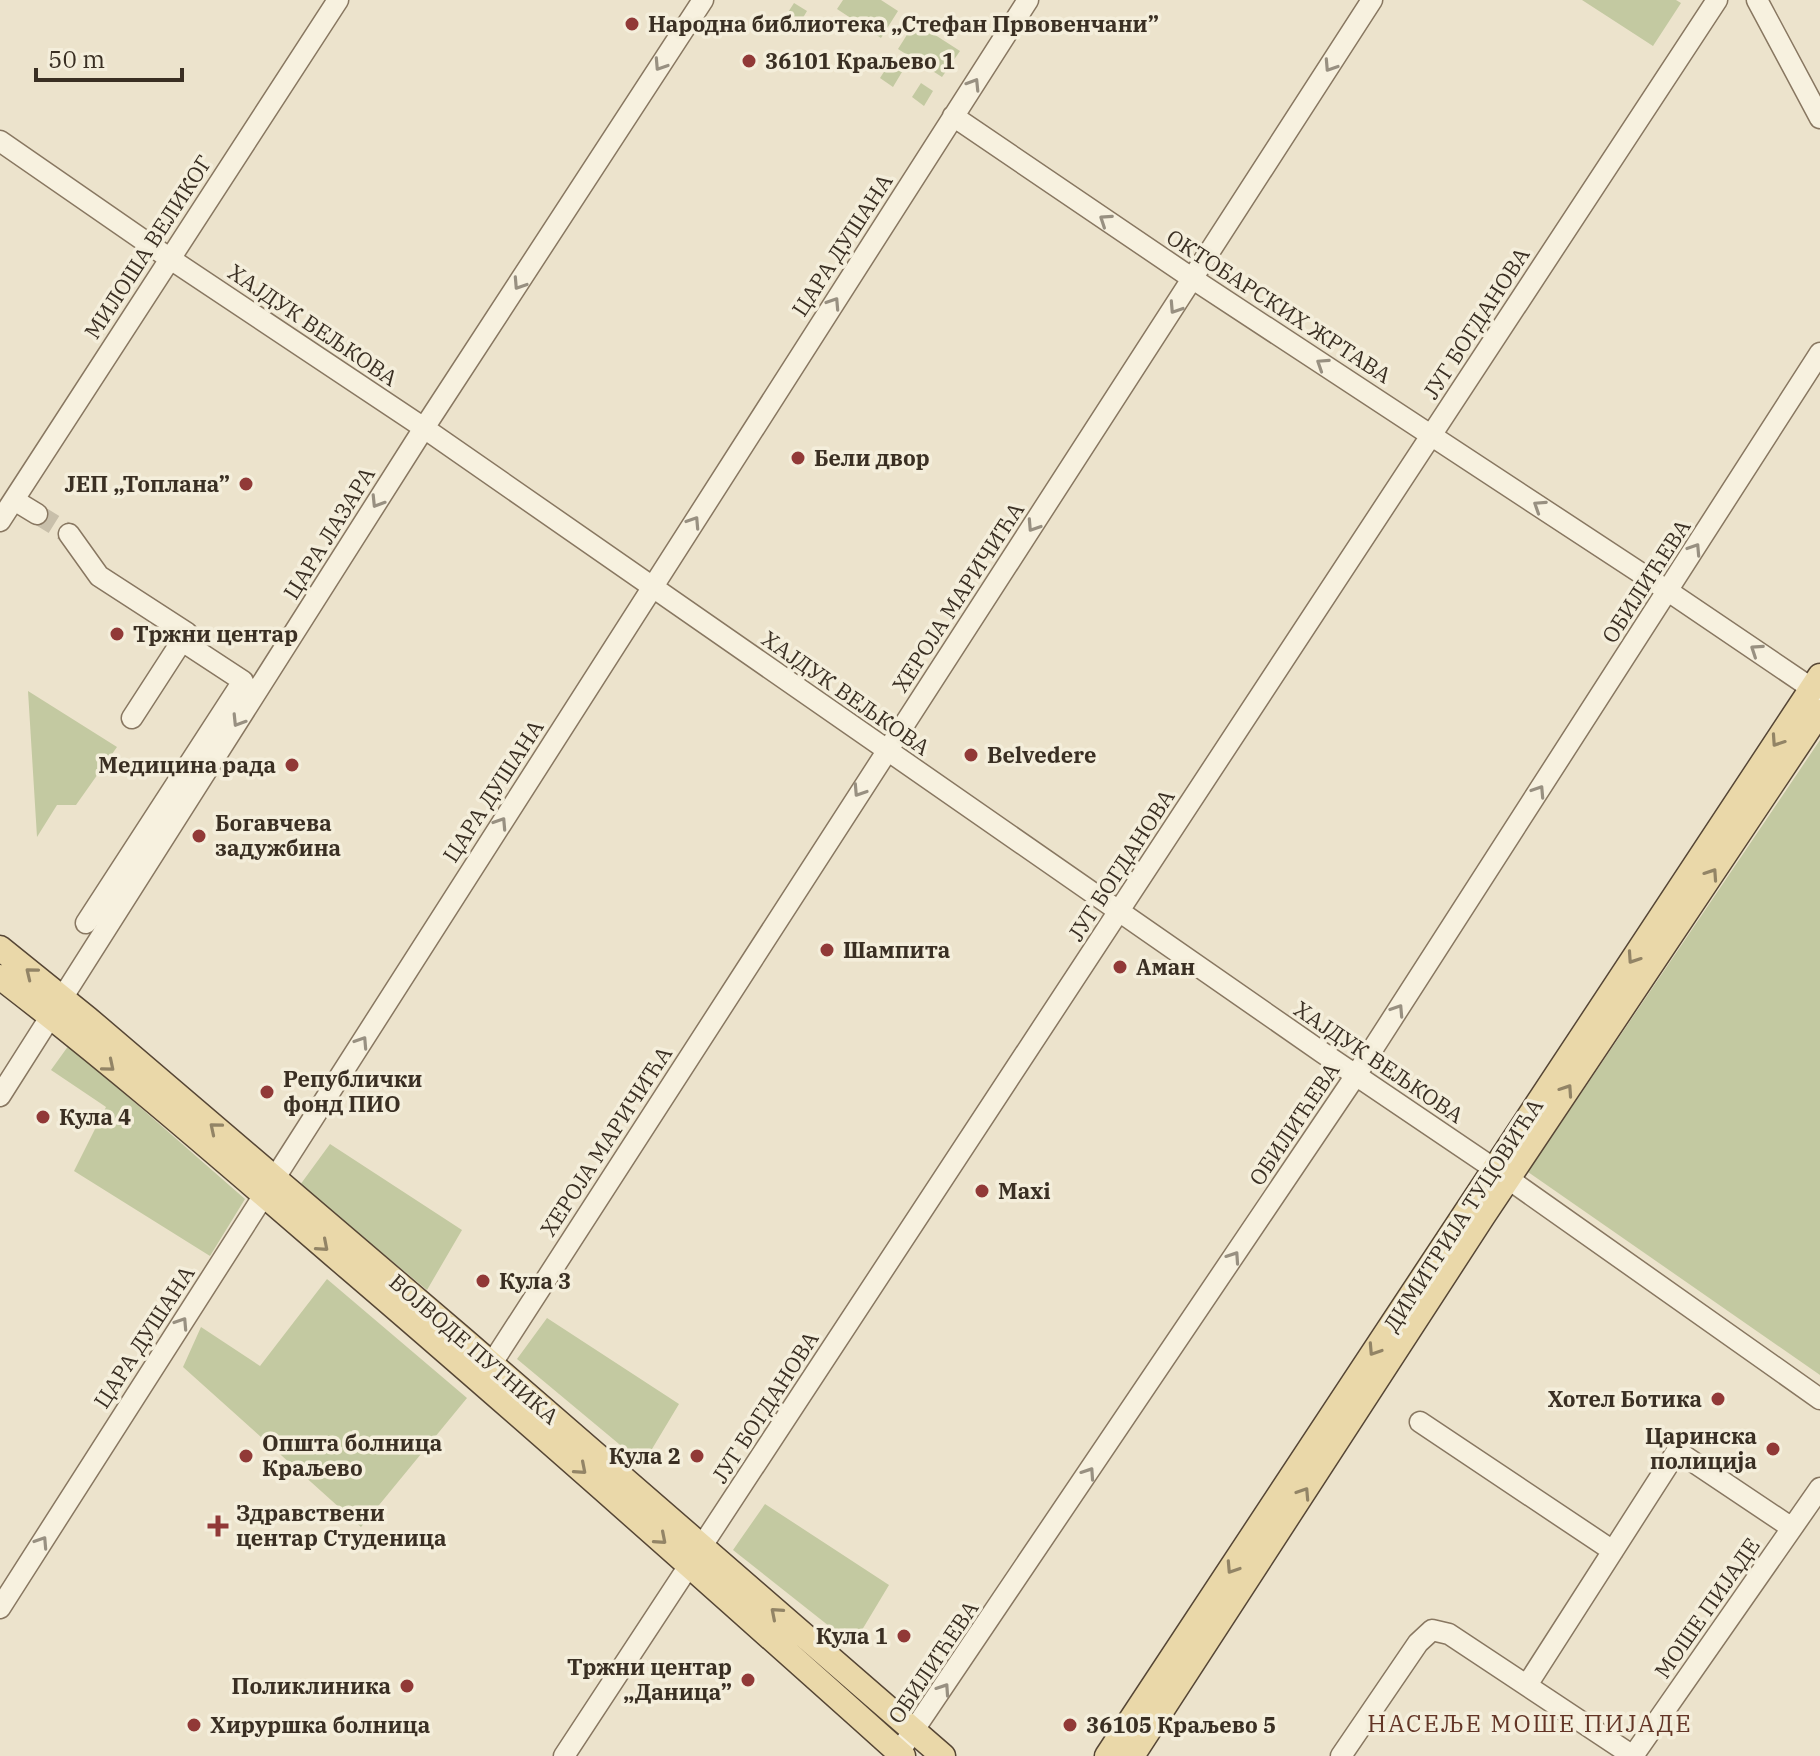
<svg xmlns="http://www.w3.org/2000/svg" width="1820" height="1756" font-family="'IBM Plex Serif',serif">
  <rect width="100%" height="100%" fill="#ece3cc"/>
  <path fill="#c3c9a1" d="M 843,0 L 881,0 L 898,11 L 881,38 L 837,9 Z
    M 1582,0 L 1676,0 L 1681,3 L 1653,46 Z
    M 794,3 L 807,11 L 798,26 L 785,17 Z
    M 915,22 L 960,51 L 942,77 L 898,49 Z
    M 889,64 L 902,72 L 893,87 L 880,78 Z
    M 921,83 L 933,91 L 924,106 L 912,97 Z
    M 28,691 L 117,747 L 76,805 L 57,805 L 37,837 Z
    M 1820,740 L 1820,1375 L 1528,1172 Z
    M 69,1045 L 245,1199 L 210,1256 L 74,1171 L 106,1107 L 51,1070 Z
    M 330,1144 L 462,1230 L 427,1290 L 300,1185 Z
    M 327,1279 L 467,1398 L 361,1527 L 183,1367 L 201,1327 L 260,1366 Z
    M 547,1318 L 679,1404 L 643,1464 L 517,1359 Z
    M 765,1504 L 889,1585 L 853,1645 L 733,1550 Z"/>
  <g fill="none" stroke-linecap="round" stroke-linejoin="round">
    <path stroke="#c8bfaa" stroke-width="20" stroke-dasharray="20 10" stroke-linecap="butt" d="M 37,514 L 69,534"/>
    <defs>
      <path id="minor" d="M 1757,0 L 1820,118
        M 953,116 L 1193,279 L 1668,591 L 1820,694
        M 0,141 L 169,258 L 424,428 L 1323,1053 L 1493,1168 L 1820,1399
        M 14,500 L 37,514
        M 0,521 L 338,0
        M 69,534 L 99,576 L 187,633 L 132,718
        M 86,923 L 243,681 L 182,641
        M 0,1096 L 424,428 L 703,0
        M 485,1374 L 1372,0
        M 1420,1422 L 1613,1551
        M 0,1608 L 1028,0
        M 1527,1685 L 1677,1451 L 1792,1528
        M 899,1752 L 1356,1075 L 1820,353
        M 564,1756 L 1717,0
        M 1341,1756 L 1418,1643 L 1432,1630 L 1449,1634 L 1633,1756
        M 1633,1756 L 1820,1488"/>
      <path id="major" d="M 0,948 L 88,1019 L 465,1341 L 943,1756
        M 0,977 C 120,1069 234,1169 349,1268 C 536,1428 720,1592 903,1756
        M 1107,1756 L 1820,676
        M 1132,1756 L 1483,1216 L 1820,712"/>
    </defs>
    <use href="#minor" stroke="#887761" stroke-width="23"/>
    <use href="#major" stroke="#564635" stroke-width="27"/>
    <use href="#minor" stroke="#f7f1df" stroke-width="20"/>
    <use href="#major" stroke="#ead8a9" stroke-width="24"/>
  </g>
  <defs><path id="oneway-chevron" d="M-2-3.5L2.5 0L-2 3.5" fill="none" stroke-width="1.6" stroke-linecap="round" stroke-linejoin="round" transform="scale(2)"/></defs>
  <g stroke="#989081">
    <use href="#oneway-chevron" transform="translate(660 65) rotate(123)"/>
    <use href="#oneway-chevron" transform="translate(1330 66) rotate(123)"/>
    <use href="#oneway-chevron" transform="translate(974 84) rotate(-58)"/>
    <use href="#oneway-chevron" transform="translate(1105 220) rotate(-146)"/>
    <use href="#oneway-chevron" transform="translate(519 284) rotate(123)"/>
    <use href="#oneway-chevron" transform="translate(834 303) rotate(-57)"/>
    <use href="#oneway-chevron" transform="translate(1175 308) rotate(123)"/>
    <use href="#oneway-chevron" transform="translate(1322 364) rotate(-147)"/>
    <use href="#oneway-chevron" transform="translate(377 502) rotate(122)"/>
    <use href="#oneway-chevron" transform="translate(1539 506) rotate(-147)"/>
    <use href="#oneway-chevron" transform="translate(694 522) rotate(-57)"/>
    <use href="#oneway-chevron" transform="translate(1033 526) rotate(123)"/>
    <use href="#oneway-chevron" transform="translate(1695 549) rotate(-57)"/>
    <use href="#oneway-chevron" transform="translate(1756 650) rotate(-146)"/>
    <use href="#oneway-chevron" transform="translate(238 721) rotate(122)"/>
    <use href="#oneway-chevron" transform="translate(859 791) rotate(123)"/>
    <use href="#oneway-chevron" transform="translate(1539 791) rotate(-57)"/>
    <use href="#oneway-chevron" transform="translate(501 823) rotate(-57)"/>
    <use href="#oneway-chevron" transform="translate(1398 1010) rotate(-57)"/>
    <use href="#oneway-chevron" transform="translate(362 1042) rotate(-57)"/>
    <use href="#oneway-chevron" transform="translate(1234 1257) rotate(-56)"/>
    <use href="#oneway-chevron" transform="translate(182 1323) rotate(-57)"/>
    <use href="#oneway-chevron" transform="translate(1089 1473) rotate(-56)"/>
    <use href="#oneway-chevron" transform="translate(42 1542) rotate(-57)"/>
    <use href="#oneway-chevron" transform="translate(944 1689) rotate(-56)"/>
  </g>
  <g stroke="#928466">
    <use href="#oneway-chevron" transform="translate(1777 741) rotate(124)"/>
    <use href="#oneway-chevron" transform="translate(1712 874) rotate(-56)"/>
    <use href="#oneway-chevron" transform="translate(1633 958) rotate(124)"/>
    <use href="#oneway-chevron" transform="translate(31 973) rotate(-141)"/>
    <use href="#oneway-chevron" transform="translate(109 1066) rotate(40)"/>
    <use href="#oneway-chevron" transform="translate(1567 1090) rotate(-56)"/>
    <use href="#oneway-chevron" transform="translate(215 1128) rotate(-140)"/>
    <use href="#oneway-chevron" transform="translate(323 1246) rotate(41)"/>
    <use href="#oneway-chevron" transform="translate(1374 1350) rotate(123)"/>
    <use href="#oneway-chevron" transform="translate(581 1469) rotate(41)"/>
    <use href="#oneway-chevron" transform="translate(1304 1493) rotate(-57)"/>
    <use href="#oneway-chevron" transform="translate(661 1539) rotate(41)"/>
    <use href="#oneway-chevron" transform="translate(1232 1568) rotate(123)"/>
    <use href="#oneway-chevron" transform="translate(776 1613) rotate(-139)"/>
  </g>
  <g fill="#913937" stroke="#f4eedb" stroke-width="3">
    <circle cx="632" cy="24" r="8"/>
    <circle cx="749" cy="61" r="8"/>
    <circle cx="798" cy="458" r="8"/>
    <circle cx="246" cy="484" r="8"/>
    <circle cx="117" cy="634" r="8"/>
    <circle cx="971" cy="755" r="8"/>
    <circle cx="292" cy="765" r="8"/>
    <circle cx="199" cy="836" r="8"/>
    <circle cx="827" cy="950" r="8"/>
    <circle cx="1120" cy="967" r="8"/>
    <circle cx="267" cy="1092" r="8"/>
    <circle cx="43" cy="1117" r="8"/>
    <circle cx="982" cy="1191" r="8"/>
    <circle cx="483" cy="1281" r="8"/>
    <circle cx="1718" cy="1399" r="8"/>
    <circle cx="1773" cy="1449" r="8"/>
    <circle cx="246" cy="1456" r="8"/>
    <circle cx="697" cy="1456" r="8"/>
    <path d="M214 1514h8v8h8v8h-8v8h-8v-8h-8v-8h8z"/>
    <circle cx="904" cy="1636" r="8"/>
    <circle cx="748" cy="1680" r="8"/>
    <circle cx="407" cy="1686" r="8"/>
    <circle cx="194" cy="1725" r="8"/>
    <circle cx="1070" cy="1725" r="8"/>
  </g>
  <g text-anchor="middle" stroke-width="7" stroke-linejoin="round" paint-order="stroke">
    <g font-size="22" font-weight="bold" fill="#3a2f23" stroke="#f4eedb" text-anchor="start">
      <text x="648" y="32">Народна библиотека „Стефан Првовенчани”</text>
      <text x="765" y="69">36101 Краљево 1</text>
      <text x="814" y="466">Бели двор</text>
      <text x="230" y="492" text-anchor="end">ЈЕП „Топлана”</text>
      <text x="133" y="642">Тржни центар</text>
      <text x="987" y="763">Belvedere</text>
      <text x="276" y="773" text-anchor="end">Медицина рада</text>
      <text x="215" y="831">Богавчева<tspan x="215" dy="25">задужбина</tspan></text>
      <text x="843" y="958">Шампита</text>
      <text x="1136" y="975">Аман</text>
      <text x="283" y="1087">Републички<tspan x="283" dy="25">фонд ПИО</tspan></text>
      <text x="59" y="1125">Кула 4</text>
      <text x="998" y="1199">Maxi</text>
      <text x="499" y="1289">Кула 3</text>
      <text x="1702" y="1407" text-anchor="end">Хотел Ботика</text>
      <text x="1757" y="1444" text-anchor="end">Царинска<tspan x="1757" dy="25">полиција</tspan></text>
      <text x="262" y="1451">Општа болница<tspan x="262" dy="25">Краљево</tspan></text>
      <text x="681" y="1464" text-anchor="end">Кула 2</text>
      <text x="236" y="1521">Здравствени<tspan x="236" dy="25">центар Студеница</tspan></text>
      <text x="888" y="1644" text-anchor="end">Кула 1</text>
      <text x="732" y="1675" text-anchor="end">Тржни центар<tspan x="732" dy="25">„Даница”</tspan></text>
      <text x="391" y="1694" text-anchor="end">Поликлиника</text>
      <text x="210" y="1733">Хируршка болница</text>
      <text x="1086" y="1733">36105 Краљево 5</text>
    </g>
    <g font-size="22" fill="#3a2f23" stroke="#f4eedb">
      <text transform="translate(842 245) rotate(-57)" y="8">ЦАРА ДУШАНА</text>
      <text transform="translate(148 247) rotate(-57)" y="8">МИЛОША ВЕЛИКОГ</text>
      <text transform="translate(1279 306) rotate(33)" y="8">ОКТОБАРСКИХ ЖРТАВА</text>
      <text transform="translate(1476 323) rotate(-57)" y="8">ЈУГ БОГДАНОВА</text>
      <text transform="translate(313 325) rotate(34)" y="8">ХАЈДУК ВЕЉКОВА</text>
      <text transform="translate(329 533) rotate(-58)" y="8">ЦАРА ЛАЗАРА</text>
      <text transform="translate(1646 581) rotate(-57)" y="8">ОБИЛИЋЕВА</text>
      <text transform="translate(958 597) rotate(-57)" y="8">ХЕРОЈА МАРИЧИЋА</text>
      <text transform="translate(846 693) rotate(35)" y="8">ХАЈДУК ВЕЉКОВА</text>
      <text transform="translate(493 791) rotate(-57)" y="8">ЦАРА ДУШАНА</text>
      <text transform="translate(1121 865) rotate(-57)" y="8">ЈУГ БОГДАНОВА</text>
      <text transform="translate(1379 1062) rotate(34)" y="8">ХАЈДУК ВЕЉКОВА</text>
      <text transform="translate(1294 1124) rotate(-56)" y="8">ОБИЛИЋЕВА</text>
      <text transform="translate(606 1141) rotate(-57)" y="8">ХЕРОЈА МАРИЧИЋА</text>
      <text transform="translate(1463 1215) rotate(-57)" y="8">ДИМИТРИЈА ТУЦОВИЋА</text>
      <text transform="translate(144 1337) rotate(-57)" y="8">ЦАРА ДУШАНА</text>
      <text transform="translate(474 1349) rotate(41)" y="8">ВОЈВОДЕ ПУТНИКА</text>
      <text transform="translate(765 1407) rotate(-57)" y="8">ЈУГ БОГДАНОВА</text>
      <text transform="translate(1707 1608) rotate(-55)" y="8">МОШЕ ПИЈАДЕ</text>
      <text transform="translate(933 1662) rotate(-56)" y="8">ОБИЛИЋЕВА</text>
    </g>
    <g font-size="24" letter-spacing="2" fill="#633526" stroke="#f4eedb">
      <text x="1530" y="1732">НАСЕЉЕ МОШЕ ПИЈАДЕ</text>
    </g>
  </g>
  <path d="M36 68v12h146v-12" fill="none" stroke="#3a2f23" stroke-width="4"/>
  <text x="48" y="68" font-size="24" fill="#3a2f23" stroke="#f4eedb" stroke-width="6" paint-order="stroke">50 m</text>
</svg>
